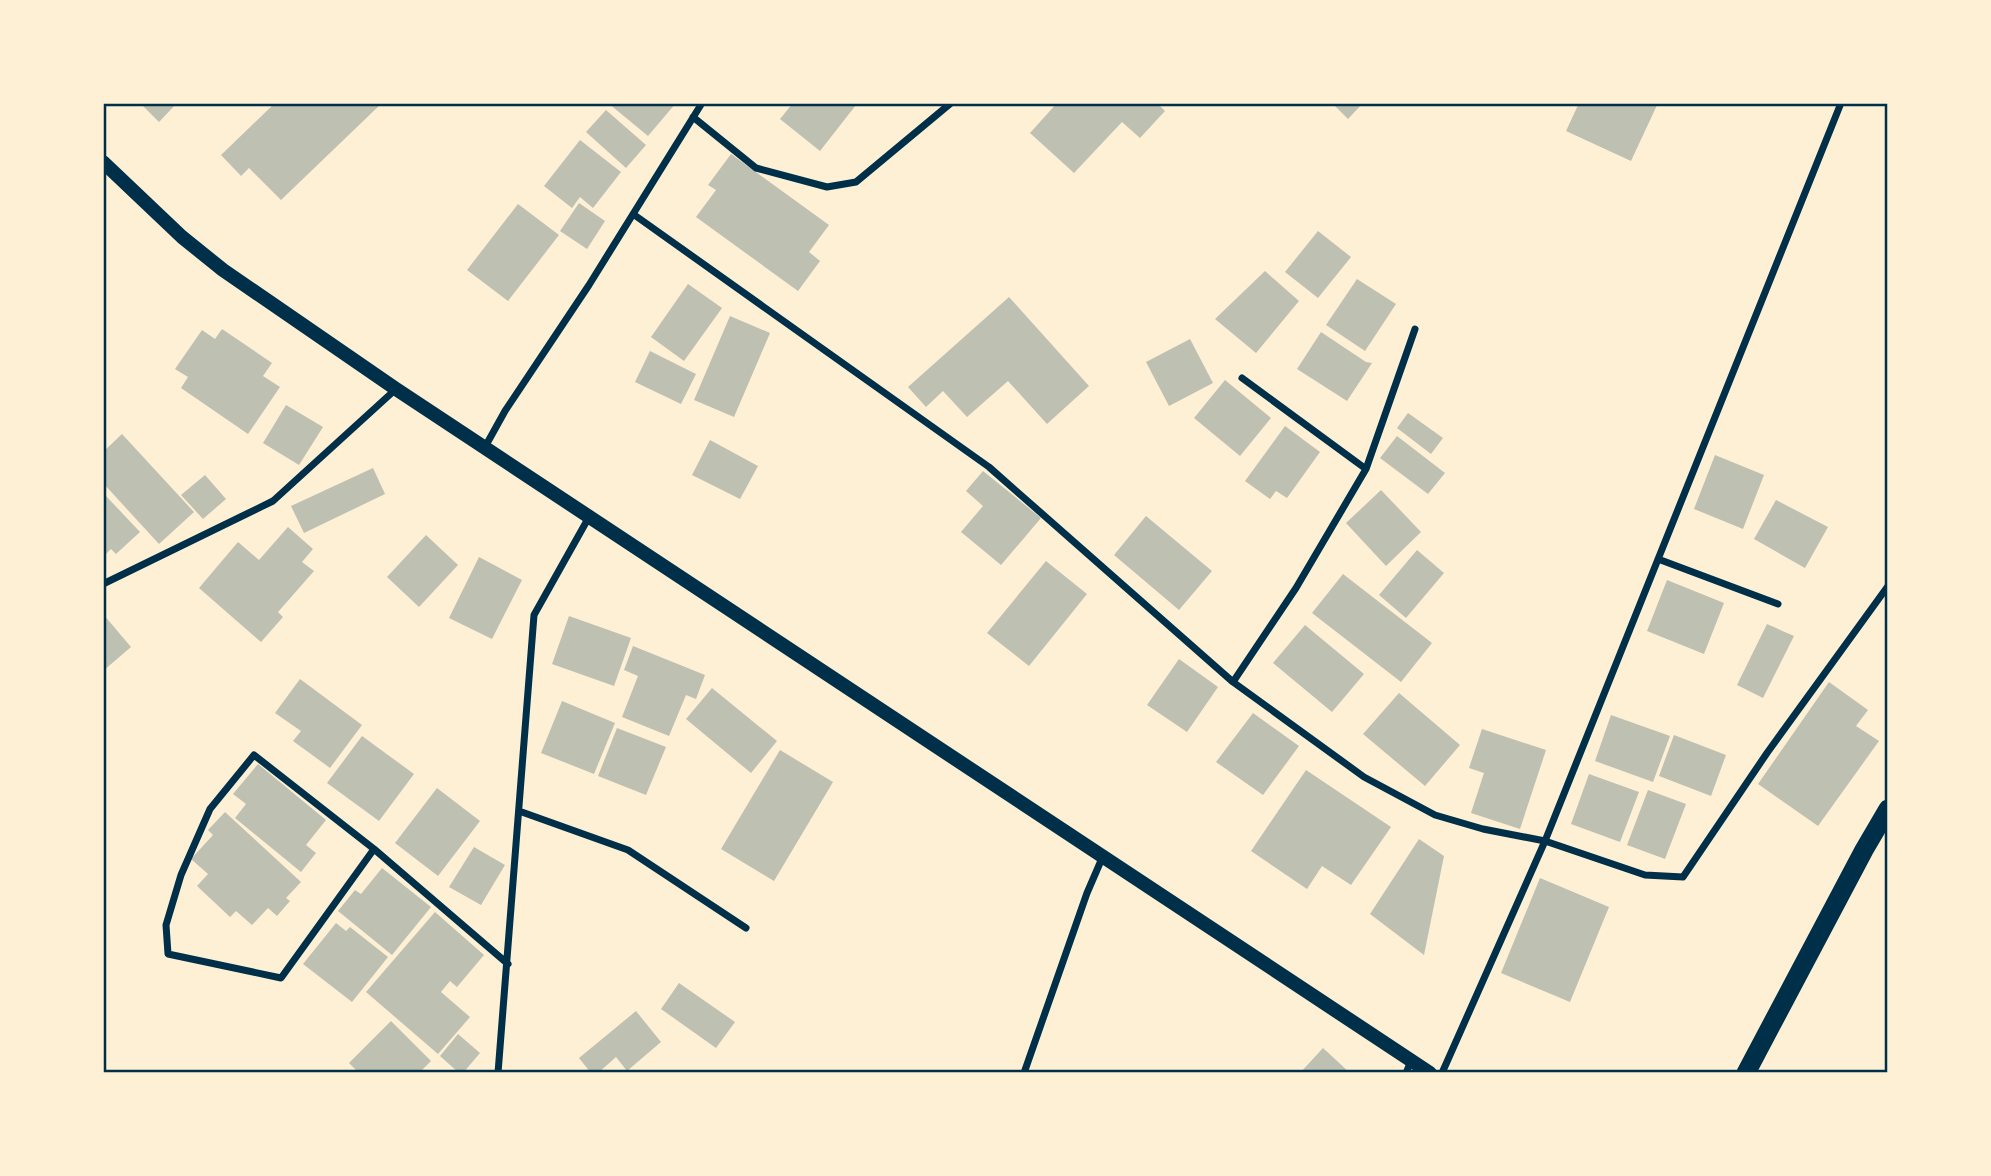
<svg xmlns="http://www.w3.org/2000/svg" width="1991" height="1176" font-family="'PT Sans Narrow',sans-serif">
  <rect width="100%" height="100%" fill="#fdf0d5"/>
  <path fill="#bec0b2" d="M 140,103 L 177,103 L 159,122 Z
    M 275,103 L 382,103 L 281,200 L 249,168 L 241,176 L 221,155 Z
    M 608,103 L 676,103 L 648,136 Z
    M 793,103 L 854,103 L 856,105 L 820,151 L 780,119 Z
    M 1057,103 L 1157,103 L 1165,111 L 1140,138 L 1122,122 L 1074,173 L 1030,133 Z
    M 1332,103 L 1363,103 L 1348,119 Z
    M 1579,103 L 1658,103 L 1631,161 L 1566,131 Z
    M 606,110 L 646,145 L 626,168 L 586,132 Z
    M 580,140 L 621,172 L 593,208 L 580,197 L 572,208 L 544,186 Z
    M 731,154 L 829,225 L 809,252 L 820,261 L 798,291 L 696,217 L 716,190 L 708,185 Z
    M 579,203 L 605,221 L 587,249 L 560,231 Z
    M 518,204 L 559,235 L 508,301 L 467,270 Z
    M 1318,231 L 1351,257 L 1318,298 L 1285,272 Z
    M 1265,271 L 1299,301 L 1256,353 L 1215,319 Z
    M 1357,279 L 1396,304 L 1365,351 L 1326,325 Z
    M 688,284 L 722,308 L 684,361 L 651,337 Z
    M 1009,297 L 1089,386 L 1047,424 L 1008,381 L 967,417 L 943,391 L 926,407 L 908,387 Z
    M 730,316 L 770,333 L 734,417 L 694,400 Z
    M 222,329 L 272,363 L 263,376 L 280,387 L 248,434 L 181,388 L 188,377 L 175,369 L 202,330 L 215,339 Z
    M 1321,332 L 1366,362 L 1372,363 L 1347,401 L 1297,369 Z
    M 1190,339 L 1213,383 L 1169,406 L 1146,362 Z
    M 650,351 L 696,374 L 681,404 L 635,382 Z
    M 1225,380 L 1271,418 L 1240,456 L 1194,418 Z
    M 286,405 L 323,427 L 299,465 L 263,443 Z
    M 1408,413 L 1443,438 L 1431,454 L 1397,428 Z
    M 1285,426 L 1320,452 L 1287,498 L 1276,491 L 1270,499 L 1245,481 Z
    M 122,434 L 194,512 L 159,544 L 103,483 L 103,452 Z
    M 1397,436 L 1445,473 L 1428,494 L 1380,458 Z
    M 710,440 L 758,466 L 740,499 L 692,475 Z
    M 1715,455 L 1764,475 L 1743,529 L 1694,509 Z
    M 373,468 L 385,494 L 304,533 L 291,506 Z
    M 983,471 L 1041,518 L 1001,565 L 961,532 L 983,506 L 966,491 Z
    M 205,475 L 226,499 L 203,519 L 181,495 Z
    M 1381,490 L 1421,532 L 1386,566 L 1346,523 Z
    M 106,496 L 140,532 L 116,554 L 111,549 L 103,557 L 103,498 Z
    M 1776,500 L 1828,527 L 1805,568 L 1754,539 Z
    M 1146,516 L 1212,571 L 1179,610 L 1114,555 Z
    M 288,527 L 313,549 L 302,562 L 314,571 L 278,612 L 283,617 L 261,642 L 199,588 L 238,542 L 259,560 Z
    M 426,535 L 458,565 L 419,607 L 387,577 Z
    M 1417,550 L 1444,573 L 1406,618 L 1379,595 Z
    M 479,557 L 522,580 L 492,639 L 449,618 Z
    M 1046,561 L 1087,594 L 1029,666 L 987,633 Z
    M 1343,574 L 1432,643 L 1401,682 L 1312,613 Z
    M 1667,580 L 1724,603 L 1704,654 L 1647,631 Z
    M 103,614 L 131,647 L 103,671 Z
    M 569,616 L 631,638 L 614,686 L 552,664 Z
    M 1767,624 L 1794,636 L 1763,698 L 1737,685 Z
    M 1305,625 L 1364,674 L 1332,712 L 1273,663 Z
    M 633,646 L 705,675 L 696,699 L 686,695 L 669,736 L 622,717 L 638,676 L 624,670 Z
    M 1179,659 L 1218,687 L 1187,732 L 1147,705 Z
    M 300,679 L 362,725 L 330,768 L 293,741 L 301,731 L 275,713 Z
    M 1829,682 L 1868,710 L 1856,726 L 1879,741 L 1818,826 L 1758,784 Z
    M 712,688 L 777,741 L 751,773 L 686,719 Z
    M 1399,693 L 1460,745 L 1425,786 L 1363,734 Z
    M 562,701 L 615,723 L 594,774 L 541,753 Z
    M 1253,713 L 1299,746 L 1263,795 L 1216,762 Z
    M 1611,715 L 1670,736 L 1653,782 L 1595,761 Z
    M 617,728 L 666,747 L 646,795 L 598,776 Z
    M 1482,729 L 1546,750 L 1520,829 L 1471,813 L 1484,773 L 1469,768 Z
    M 1674,735 L 1726,755 L 1711,796 L 1659,776 Z
    M 362,736 L 414,774 L 379,821 L 327,783 Z
    M 780,750 L 833,782 L 774,881 L 721,849 Z
    M 258,764 L 326,820 L 306,845 L 316,853 L 301,872 L 235,818 L 246,804 L 233,794 Z
    M 1306,770 L 1391,827 L 1351,885 L 1322,866 L 1307,889 L 1251,851 Z
    M 1589,774 L 1639,792 L 1620,842 L 1571,824 Z
    M 437,788 L 480,821 L 438,876 L 395,843 Z
    M 1648,790 L 1686,804 L 1665,859 L 1627,845 Z
    M 225,812 L 301,882 L 286,898 L 290,901 L 277,916 L 268,908 L 252,925 L 236,911 L 230,917 L 197,886 L 208,874 L 191,859 L 213,835 L 208,830 Z
    M 1419,839 L 1444,856 L 1424,955 L 1370,914 Z
    M 474,847 L 505,865 L 481,905 L 449,887 Z
    M 382,868 L 431,907 L 392,955 L 338,911 L 355,890 L 361,894 Z
    M 1540,878 L 1609,907 L 1570,1002 L 1501,973 Z
    M 435,912 L 484,955 L 457,987 L 450,981 L 441,992 L 470,1017 L 438,1054 L 366,992 Z
    M 336,923 L 346,931 L 350,927 L 388,957 L 352,1002 L 303,964 Z
    M 679,983 L 735,1022 L 716,1048 L 661,1009 Z
    M 636,1011 L 661,1042 L 627,1071 L 616,1057 L 598,1073 L 591,1073 L 579,1058 Z
    M 391,1021 L 431,1061 L 419,1073 L 359,1073 L 349,1063 Z
    M 458,1034 L 480,1053 L 463,1073 L 459,1073 L 440,1056 Z
    M 1323,1048 L 1350,1073 L 1300,1073 Z"/>
  <g fill="none" stroke-linecap="round" stroke-linejoin="round">
    <path stroke="#003049" stroke-width="7" d="M 693,117 L 756,168 L 827,187 L 856,182 L 951,103
      M 633,214 L 989,467 L 1233,682 L 1364,777 L 1435,815 L 1483,829 L 1545,841 L 1645,875 L 1683,877 L 1767,753 L 1888,586
      M 1242,378 L 1366,469
      M 485,447 L 505,411 L 589,285 L 702,103
      M 1658,559 L 1778,604
      M 103,584 L 273,501 L 396,389
      M 1233,682 L 1296,588 L 1366,469 L 1415,329
      M 519,811 L 628,850 L 746,928
      M 374,849 L 281,978 L 168,954 L 166,925 L 181,875 L 210,809 L 254,755 L 374,849 L 508,964
      M 498,1073 L 534,615 L 589,517
      M 1024,1073 L 1087,893 L 1103,856
      M 1406,1073 L 1411,1061
      M 1442,1073 L 1545,841 L 1841,103"/>
    <path stroke="#003049" stroke-width="14" d="M 103,162 L 182,237 L 223,270 L 396,389 L 1430,1073"/>
    <path stroke="#003049" stroke-width="19" d="M 1746,1073 L 1864,850 L 1888,809"/>
  </g>
  <rect width="1991" height="1176" fill="none" stroke="#fdf0d5" stroke-width="210"/>
  <rect x="105" y="105" width="1781" height="966" fill="none" stroke="#003049" stroke-width="2.5"/>
</svg>
